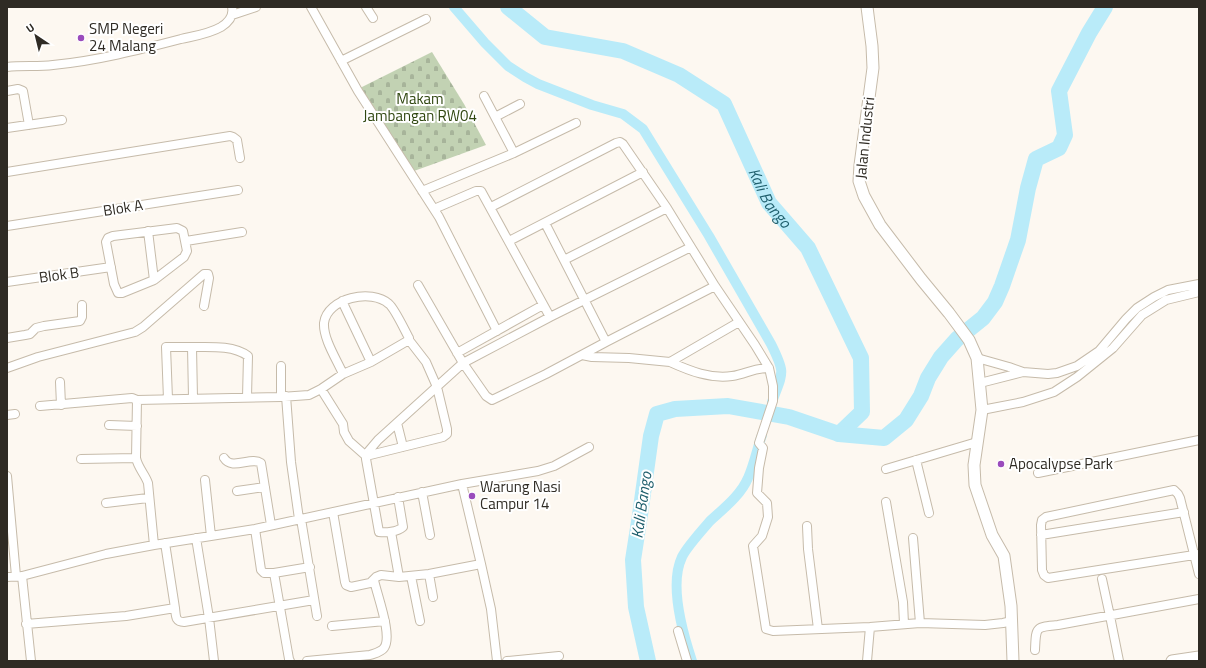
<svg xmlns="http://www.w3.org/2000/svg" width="1206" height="668" font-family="'Titillium Web',sans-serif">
  <defs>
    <pattern id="cemetery-stones" width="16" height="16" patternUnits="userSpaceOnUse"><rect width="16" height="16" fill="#c2d2b3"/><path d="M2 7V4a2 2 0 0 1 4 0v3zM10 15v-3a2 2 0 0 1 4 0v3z" fill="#a7b49a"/></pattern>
  </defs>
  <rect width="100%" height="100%" fill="#fdf8f1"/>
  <path fill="url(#cemetery-stones)" d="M 432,52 L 464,104 L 486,145 L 414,171 L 395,143 L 360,88 Z"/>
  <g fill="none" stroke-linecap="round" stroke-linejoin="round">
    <path stroke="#b9ebf9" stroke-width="10" d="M 454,7 L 485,43 L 508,66 L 525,77 L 538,84 L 592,105 L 623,114 L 643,129 L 709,236 L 771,344 C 786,374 783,372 772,402
      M 692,661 C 683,634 669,584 682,557 C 686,548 703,529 710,521 C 723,509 741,495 748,478 C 754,465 757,449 762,435"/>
    <g stroke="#b9ebf9" stroke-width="16">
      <path id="s1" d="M 508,7 L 545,37 L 623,51 L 679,75 L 724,104 L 769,203 L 808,248 L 861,358 L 862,412 L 839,434 L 789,417 L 728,406 L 675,409 L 657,414 L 651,436 L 640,515 L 633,560 L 636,607 L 648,661"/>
      <path d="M 839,434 L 884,438 L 906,420 L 921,396 L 928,378 L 941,357 L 957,339 L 983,318 L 995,302 L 1002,286 L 1018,240 L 1028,188 L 1036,159 L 1059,148 L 1065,135 L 1059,91 L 1089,33 L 1105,7"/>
    </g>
    <defs>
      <path id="minor" d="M 311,7 L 358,91 L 439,217 L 497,331
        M 366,7 L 373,18
        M 232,15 L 256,7
        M 341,61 L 426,19
        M 7,67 C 22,65 38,67 53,65 C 96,61 139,50 181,39 C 194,36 209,34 221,27 C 229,22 234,16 232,7
        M 7,91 L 18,89 L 23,91 L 29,125
        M 484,96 L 514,153
        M 495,117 L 520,104
        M 7,128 L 62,120
        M 7,172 L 230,136 L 233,137 L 237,140 L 240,158
        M 422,191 L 514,153 L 576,123
        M 491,207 L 616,143 L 620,142 L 623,144 L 667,208 L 691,247
        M 434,209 L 476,191 L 481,191 L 550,317
        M 545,223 L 606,342 L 715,286
        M 7,226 L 238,190
        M 177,228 L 183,231 L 187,251 L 184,257 L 154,280 L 122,293 L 118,293 L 114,284 L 106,242 L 108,238 L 113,236 Z
        M 148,231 L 154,280
        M 186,241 L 242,232
        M 509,241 L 643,172
        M 564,260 L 667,208
        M 7,282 L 111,267
        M 418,285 L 463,363 L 486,396 L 492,400 L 546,374 L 606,342
        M 342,301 L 371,362
        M 7,338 L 25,335 L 30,334 L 36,328 L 44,326 L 80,321 L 82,317 L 82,305
        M 457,353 L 543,305
        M 582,355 L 592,357 L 629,358 L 670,362 L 739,322
        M 977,358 L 1009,367 L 1023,372
        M 670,362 C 690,371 710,379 732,376 C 746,374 753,368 769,368
        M 7,368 L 38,357 L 135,332 L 143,327 L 204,274 L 208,274 L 209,278 L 204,306
        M 60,382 L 61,405
        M 980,383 L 1023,372 L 1048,374 L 1057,373 L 1077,366 L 1099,351 L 1126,319 L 1137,308 L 1154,297 L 1168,290 L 1199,284
        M 321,389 L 343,424 L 344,432 L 349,441 L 366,456 L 443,437 L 447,434 L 447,429 L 437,387 L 426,362 L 409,340 L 409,338 C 405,331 395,309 389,304 C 372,288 327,298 324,323 C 323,339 337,360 343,374
        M 286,396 L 291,462 L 299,519
        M 281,397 L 281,366
        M 193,398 L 192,347 C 209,347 233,345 248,356 L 247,397
        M 168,399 L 166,347 L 192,347
        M 137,400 L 136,458 C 138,468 145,474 148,483 L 154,545
        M 40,406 L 132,398 L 137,400 L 281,397 L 309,395 L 321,389 L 343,374 L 371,362 L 409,340
        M 982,410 L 1023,402 L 1054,392 L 1077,377 L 1113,348 L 1142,315 L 1166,300 L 1199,292
        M 7,415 L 15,414
        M 397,423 L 403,447
        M 109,425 L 137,426
        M 224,458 C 232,471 251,456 261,463 L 271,525
        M 81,459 L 136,458
        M 916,460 L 929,513
        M 886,469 L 977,442
        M 1038,473 L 1199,440
        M 7,476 L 16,576
        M 205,480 L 211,536
        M 462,484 L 481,564 L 491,609 L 497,661
        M 237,491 L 265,487
        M 422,492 L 430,535
        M 398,497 L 403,527 C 397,532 386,533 379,532 L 366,459 L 367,453 L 378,440 L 463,363 L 550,317 L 691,247 L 715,286 L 755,345 L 769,368 L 773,386 L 773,401 L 759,443 L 763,448 L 759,468 L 757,493 L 767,503 L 768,517 L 762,536 L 753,546 L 766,629 L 773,631 L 870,627 L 920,623 L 985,625 L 1003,623 L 1012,621
        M 886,502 L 903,602 L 904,624
        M 106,503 L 148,498
        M 333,512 L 345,582 L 346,585 L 351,587 L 370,583 L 376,577 L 381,575 L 399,577 L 429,574 L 481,564
        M 301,519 L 317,616
        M 807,526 L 808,549 L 818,629
        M 255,529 L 261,570 L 264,573 L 274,573
        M 391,532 L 399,577
        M 1041,535 L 1184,512
        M 196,538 L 209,618 L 214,661
        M 913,538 L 920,623
        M 165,543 L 175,608
        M 1199,554 L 1194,555 L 1048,578 L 1044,575 L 1042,570 L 1041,525 L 1042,520 L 1046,517 L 1174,490 L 1178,494 L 1180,498 L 1199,574
        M 429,574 L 433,597
        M 22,576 L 31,661
        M 411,576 L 420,621
        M 7,577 L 22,576 L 106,554 L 154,545 L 255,529 L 462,484 L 538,471 L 554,466 L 589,447
        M 1102,579 L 1110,616 L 1119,661
        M 26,624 L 126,616 L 175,608 C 176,616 175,622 184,622 L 314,600
        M 332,626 L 385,621
        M 678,631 L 687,661
        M 1035,650 C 1036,627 1035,627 1058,625 L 1199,599
        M 290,661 L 289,659 L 274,573 L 310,567
        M 307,661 L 370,655 C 376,653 381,652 384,648 C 393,636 377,595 374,580
        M 507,661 L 559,656
        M 867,661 L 870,627"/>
      <path id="tertiary" d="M 867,7 L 872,46 L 873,68 L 860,165 L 859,181 L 864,196 L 880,225 L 921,279 L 949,313 L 969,340 L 977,358 L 982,410 L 974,465 L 975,485 L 992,535 L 1004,556 L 1011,606 L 1013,661
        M 1172,661 L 1199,657"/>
    </defs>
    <use href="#minor" stroke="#c6bbaa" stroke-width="10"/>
    <use href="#tertiary" stroke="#c6bbaa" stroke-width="13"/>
    <use href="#minor" stroke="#fff" stroke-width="8"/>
    <use href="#tertiary" stroke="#fff" stroke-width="11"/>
  </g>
  <g fill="#9a4bbc" stroke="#fff" stroke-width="1.5">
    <circle cx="81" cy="38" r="4"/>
    <circle cx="1001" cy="464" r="4"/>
    <circle cx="472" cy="496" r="4"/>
  </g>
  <g text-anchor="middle" stroke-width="4" stroke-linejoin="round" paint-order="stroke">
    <g font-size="15" fill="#2f2b24" stroke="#fff" text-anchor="start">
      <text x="89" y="34">SMP Negeri<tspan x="89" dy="17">24 Malang</tspan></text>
      <text x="1009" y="469">Apocalypse Park</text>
      <text x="480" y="492">Warung Nasi<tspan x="480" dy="17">Campur 14</tspan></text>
    </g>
    <g font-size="15" fill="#304710" stroke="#fff">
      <text x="420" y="104">Makam<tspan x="420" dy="17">Jambangan RW04</tspan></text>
    </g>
    <g font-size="15" fill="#2f2b24" stroke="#fff">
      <text transform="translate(865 138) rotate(-84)" y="5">Jalan Industri</text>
      <text transform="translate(123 208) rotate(-9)" y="5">Blok A</text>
      <text transform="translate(59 275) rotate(-8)" y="5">Blok B</text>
    </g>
    <g font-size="16" font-style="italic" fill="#1f5f6d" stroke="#fff">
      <text dy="6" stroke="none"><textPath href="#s1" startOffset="346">Kali Bango</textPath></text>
      <text transform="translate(641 505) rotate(-82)" y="6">Kali Bango</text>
    </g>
  </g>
  <rect width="1206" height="668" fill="none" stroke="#2f2b24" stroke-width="16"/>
  <g transform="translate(36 36) rotate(325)" stroke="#ffffff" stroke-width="3" paint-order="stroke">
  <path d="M0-3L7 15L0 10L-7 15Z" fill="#2f2b24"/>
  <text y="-6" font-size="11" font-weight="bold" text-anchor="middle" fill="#2f2b24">U</text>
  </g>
</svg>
